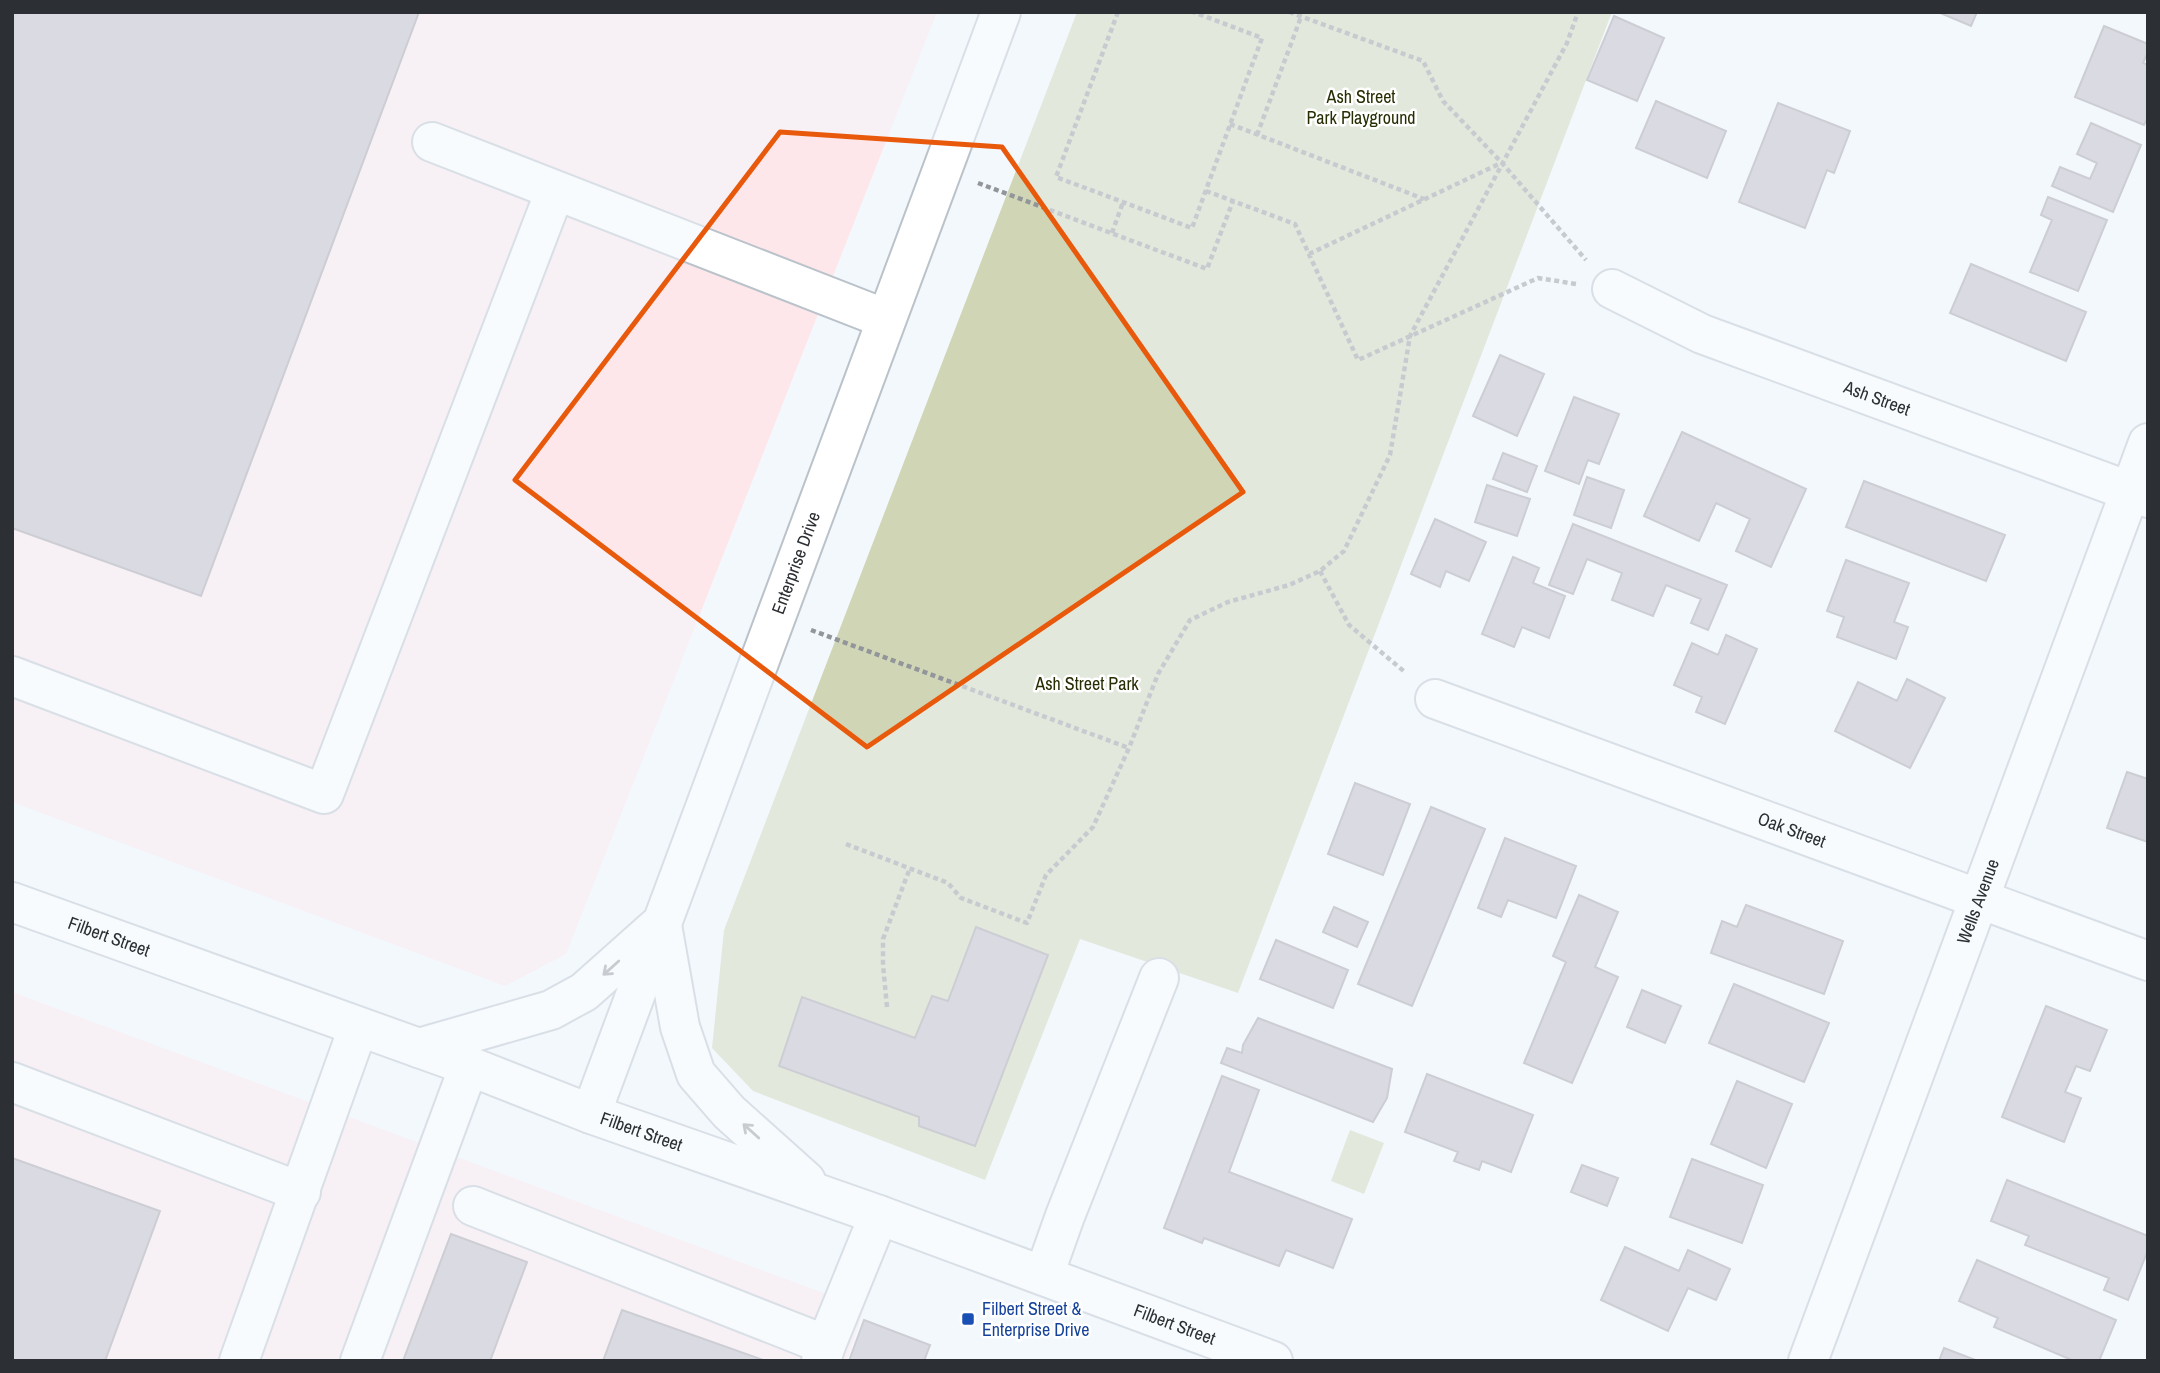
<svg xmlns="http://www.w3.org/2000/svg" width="2160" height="1373" font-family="'Archivo Narrow',sans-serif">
  <rect width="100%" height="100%" fill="#f3f8fd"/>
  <path fill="#fde7ea" d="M 12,12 L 937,12 L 566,954 L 505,986 L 12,802 Z
    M 12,992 L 864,1308 L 847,1361 L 12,1361 Z"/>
  <path fill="#d0d6b5" d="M 1077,12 L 1612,12 L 1238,993 L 1080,939 L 985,1180 L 753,1091 L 712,1048 L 724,930 Z
    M 1350,1130 L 1384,1143 L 1364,1194 L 1331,1181 Z"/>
  <path fill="#bdb8c2" stroke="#9f9aa3" stroke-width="2" d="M 12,12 L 419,12 L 201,596 L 12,528 Z
    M 1938,12 L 1977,12 L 1971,26 Z
    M 1614,16 L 1664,38 L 1637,101 L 1587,80 Z
    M 2104,26 L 2148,44 L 2148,52 L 2143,63 L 2148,65 L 2148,117 L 2144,125 L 2075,97 Z
    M 1656,101 L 1726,131 L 1707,178 L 1636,148 Z
    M 1778,103 L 1850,131 L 1834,173 L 1827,170 L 1805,228 L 1739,202 Z
    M 2091,123 L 2141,145 L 2113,212 L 2052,186 L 2060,167 L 2090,179 L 2097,163 L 2077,154 Z
    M 2048,197 L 2107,220 L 2078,291 L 2030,272 L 2052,220 L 2041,215 Z
    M 1971,264 L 2086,312 L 2066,361 L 1950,313 Z
    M 1500,355 L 1544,374 L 1517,436 L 1473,416 Z
    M 1574,397 L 1619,414 L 1599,464 L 1588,460 L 1579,484 L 1545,471 Z
    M 1682,432 L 1806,489 L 1771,567 L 1736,551 L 1750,519 L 1716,503 L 1699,541 L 1644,516 Z
    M 1503,453 L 1537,466 L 1527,492 L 1493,479 Z
    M 1587,477 L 1624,490 L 1611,528 L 1574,515 Z
    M 1864,481 L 2005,535 L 1986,581 L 1846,527 Z
    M 1487,485 L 1530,499 L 1517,536 L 1475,522 Z
    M 1435,519 L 1486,542 L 1469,581 L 1446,571 L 1440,587 L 1411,574 Z
    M 1573,524 L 1727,585 L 1708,630 L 1691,623 L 1701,599 L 1666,585 L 1653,616 L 1612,600 L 1622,573 L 1587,559 L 1573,594 L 1549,585 Z
    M 1513,557 L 1539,568 L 1533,583 L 1565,596 L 1549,638 L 1522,627 L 1514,647 L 1482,634 Z
    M 1846,560 L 1909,583 L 1894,622 L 1908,627 L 1896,659 L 1837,637 L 1844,617 L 1827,611 Z
    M 1726,635 L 1757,649 L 1725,724 L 1696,712 L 1702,697 L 1674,685 L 1692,643 L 1718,655 Z
    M 1907,679 L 1945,698 L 1910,768 L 1835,731 L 1858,682 L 1897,701 Z
    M 2127,772 L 2148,779 L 2148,842 L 2107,828 Z
    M 1355,783 L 1410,804 L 1383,875 L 1328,854 Z
    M 1431,807 L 1485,829 L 1412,1006 L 1358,984 Z
    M 1505,838 L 1576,866 L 1556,918 L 1508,900 L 1501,917 L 1478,908 Z
    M 1579,895 L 1618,912 L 1595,967 L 1618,977 L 1572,1083 L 1524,1063 L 1566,962 L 1553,956 Z
    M 1746,905 L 1843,941 L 1824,994 L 1711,953 L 1722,921 L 1737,927 Z
    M 1334,907 L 1368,922 L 1357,947 L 1323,932 Z
    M 976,927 L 1048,955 L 975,1146 L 919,1126 L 919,1117 L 779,1066 L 802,997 L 915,1038 L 932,996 L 948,1001 Z
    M 1276,940 L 1348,970 L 1333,1008 L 1260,979 Z
    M 1734,984 L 1829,1023 L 1804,1082 L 1709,1043 Z
    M 1642,990 L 1681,1006 L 1665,1043 L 1627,1027 Z
    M 2046,1006 L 2107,1030 L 2090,1071 L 2076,1066 L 2065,1092 L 2081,1098 L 2064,1142 L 2002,1117 Z
    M 1258,1018 L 1392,1069 L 1387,1098 L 1373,1122 L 1221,1063 L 1227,1048 L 1242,1053 L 1243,1045 Z
    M 1427,1074 L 1533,1115 L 1511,1172 L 1482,1161 L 1479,1170 L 1454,1161 L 1458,1152 L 1405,1132 Z
    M 1222,1076 L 1259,1090 L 1229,1172 L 1352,1219 L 1333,1268 L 1286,1250 L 1279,1266 L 1204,1238 L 1202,1243 L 1164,1228 Z
    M 1737,1081 L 1792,1104 L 1766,1168 L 1711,1144 Z
    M 12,1158 L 160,1211 L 105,1361 L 12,1361 Z
    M 1692,1159 L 1763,1185 L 1742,1243 L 1670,1217 Z
    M 1582,1165 L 1618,1178 L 1607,1206 L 1571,1192 Z
    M 2007,1180 L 2148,1236 L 2148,1250 L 2128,1300 L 2104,1290 L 2109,1278 L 2025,1245 L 2029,1236 L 1991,1221 Z
    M 451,1234 L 527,1262 L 490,1361 L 403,1361 Z
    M 1625,1247 L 1679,1271 L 1688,1250 L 1730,1269 L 1716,1300 L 1688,1288 L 1668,1331 L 1601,1300 Z
    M 1977,1260 L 2116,1320 L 2099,1361 L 2074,1361 L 1994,1327 L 1998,1318 L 1959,1301 Z
    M 622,1310 L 766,1361 L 603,1361 Z
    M 864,1320 L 930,1345 L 924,1361 L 849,1361 Z
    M 1944,1348 L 1978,1361 L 1939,1361 Z"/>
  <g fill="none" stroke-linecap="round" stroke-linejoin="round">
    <defs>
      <g id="minor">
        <path d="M 432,142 L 886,319"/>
        <path id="s1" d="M 1612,289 L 1702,334 L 2148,498"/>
        <path d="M 12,676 L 324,794 L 555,191"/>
        <path id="s2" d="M 1435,699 L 2148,961"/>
        <path id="s3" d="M 12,902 L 469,1066 L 591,1114 L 879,1215 L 1273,1361"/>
        <path d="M 662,925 L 680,1027 L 696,1074 L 729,1112 L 806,1181"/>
        <path d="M 419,1048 L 551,1010 L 584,992 L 657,927"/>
        <path d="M 12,1082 L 301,1192"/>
        <path id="s4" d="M 591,1114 L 1001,12"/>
        <path d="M 473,1206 L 826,1345 L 821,1361"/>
        <path d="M 1044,1275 L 1065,1216 L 1159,978"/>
        <path d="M 826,1345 L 879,1215"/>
        <path d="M 239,1361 L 358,1028"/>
        <path d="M 360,1361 L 469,1066"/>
        <path id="s5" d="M 1808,1361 L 2148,443"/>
      </g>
    </defs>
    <use href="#minor" stroke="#bac2ca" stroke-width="42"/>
    <path stroke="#92969a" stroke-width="4.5" stroke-dasharray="5 3.5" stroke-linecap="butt" d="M 1118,12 L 1056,177 L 1192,228 L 1262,38 L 1193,12
      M 1289,12 L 1423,61 L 1443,101 L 1502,163 L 1586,260
      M 1230,124 L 1424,199
      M 1257,135 L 1301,17
      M 978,183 L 1207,269 L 1233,201
      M 1206,191 L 1295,224 L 1358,360 L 1538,278 L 1576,284
      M 1112,233 L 1123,202
      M 1309,254 L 1501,163
      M 1320,571 L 1349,625 L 1406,673
      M 811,630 L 1129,748
      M 846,844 L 948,883 L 961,898 L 1027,923 L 1046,875 L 1093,827 L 1129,748 L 1158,674 L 1190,620 L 1228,602 L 1289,585 L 1320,571 L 1344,551 L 1390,455 L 1410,336 L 1567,43 L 1578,12
      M 887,1007 L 883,965 L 883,939 L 910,868"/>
    <use href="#minor" stroke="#fff" stroke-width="38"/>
  </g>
  <defs><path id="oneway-shaft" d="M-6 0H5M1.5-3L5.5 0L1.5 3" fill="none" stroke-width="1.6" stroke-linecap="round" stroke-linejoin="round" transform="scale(1.75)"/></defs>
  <g stroke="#969799">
    <use href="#oneway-shaft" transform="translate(611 968) rotate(138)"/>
    <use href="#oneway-shaft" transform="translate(751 1131) rotate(-138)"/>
  </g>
  <path d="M0 0H2160V1373H0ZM 780,132 L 1002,147 L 1243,492 L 867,747 L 515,480 Z" fill="#f3f8fd" fill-opacity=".55" fill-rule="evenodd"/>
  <path fill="none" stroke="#e8590c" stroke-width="5" stroke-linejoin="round" d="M 780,132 L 1002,147 L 1243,492 L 867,747 L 515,480 Z"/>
  <rect fill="#1a4fb4" stroke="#fff" stroke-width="2.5" x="961" y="1312" width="14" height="14" rx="3.5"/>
  <g text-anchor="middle" stroke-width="5" stroke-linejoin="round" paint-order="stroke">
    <g font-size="18" fill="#282d03" stroke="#fff">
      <text x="1361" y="103">Ash Street<tspan x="1361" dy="21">Park Playground</tspan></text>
      <text x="1087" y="690">Ash Street Park</text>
    </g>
    <g font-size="18" fill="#2c2f33" stroke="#fff">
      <text dy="6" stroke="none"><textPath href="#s1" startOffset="287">Ash Street</textPath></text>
      <text dy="6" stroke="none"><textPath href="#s4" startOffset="588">Enterprise Drive</textPath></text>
      <text dy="6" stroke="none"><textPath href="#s2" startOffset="380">Oak Street</textPath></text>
      <text dy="6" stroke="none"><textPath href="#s5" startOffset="490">Wells Avenue</textPath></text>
      <text dy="6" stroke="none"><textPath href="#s3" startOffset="103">Filbert Street</textPath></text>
      <text dy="6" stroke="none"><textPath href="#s3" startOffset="670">Filbert Street</textPath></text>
      <text dy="6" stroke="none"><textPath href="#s3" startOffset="1237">Filbert Street</textPath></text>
    </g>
    <g font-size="18" fill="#164399" stroke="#fff" text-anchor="start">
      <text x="982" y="1315">Filbert Street &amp;<tspan x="982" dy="21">Enterprise Drive</tspan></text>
    </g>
  </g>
  <rect width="2160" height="1373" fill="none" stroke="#2c2f33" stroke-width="28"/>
</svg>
